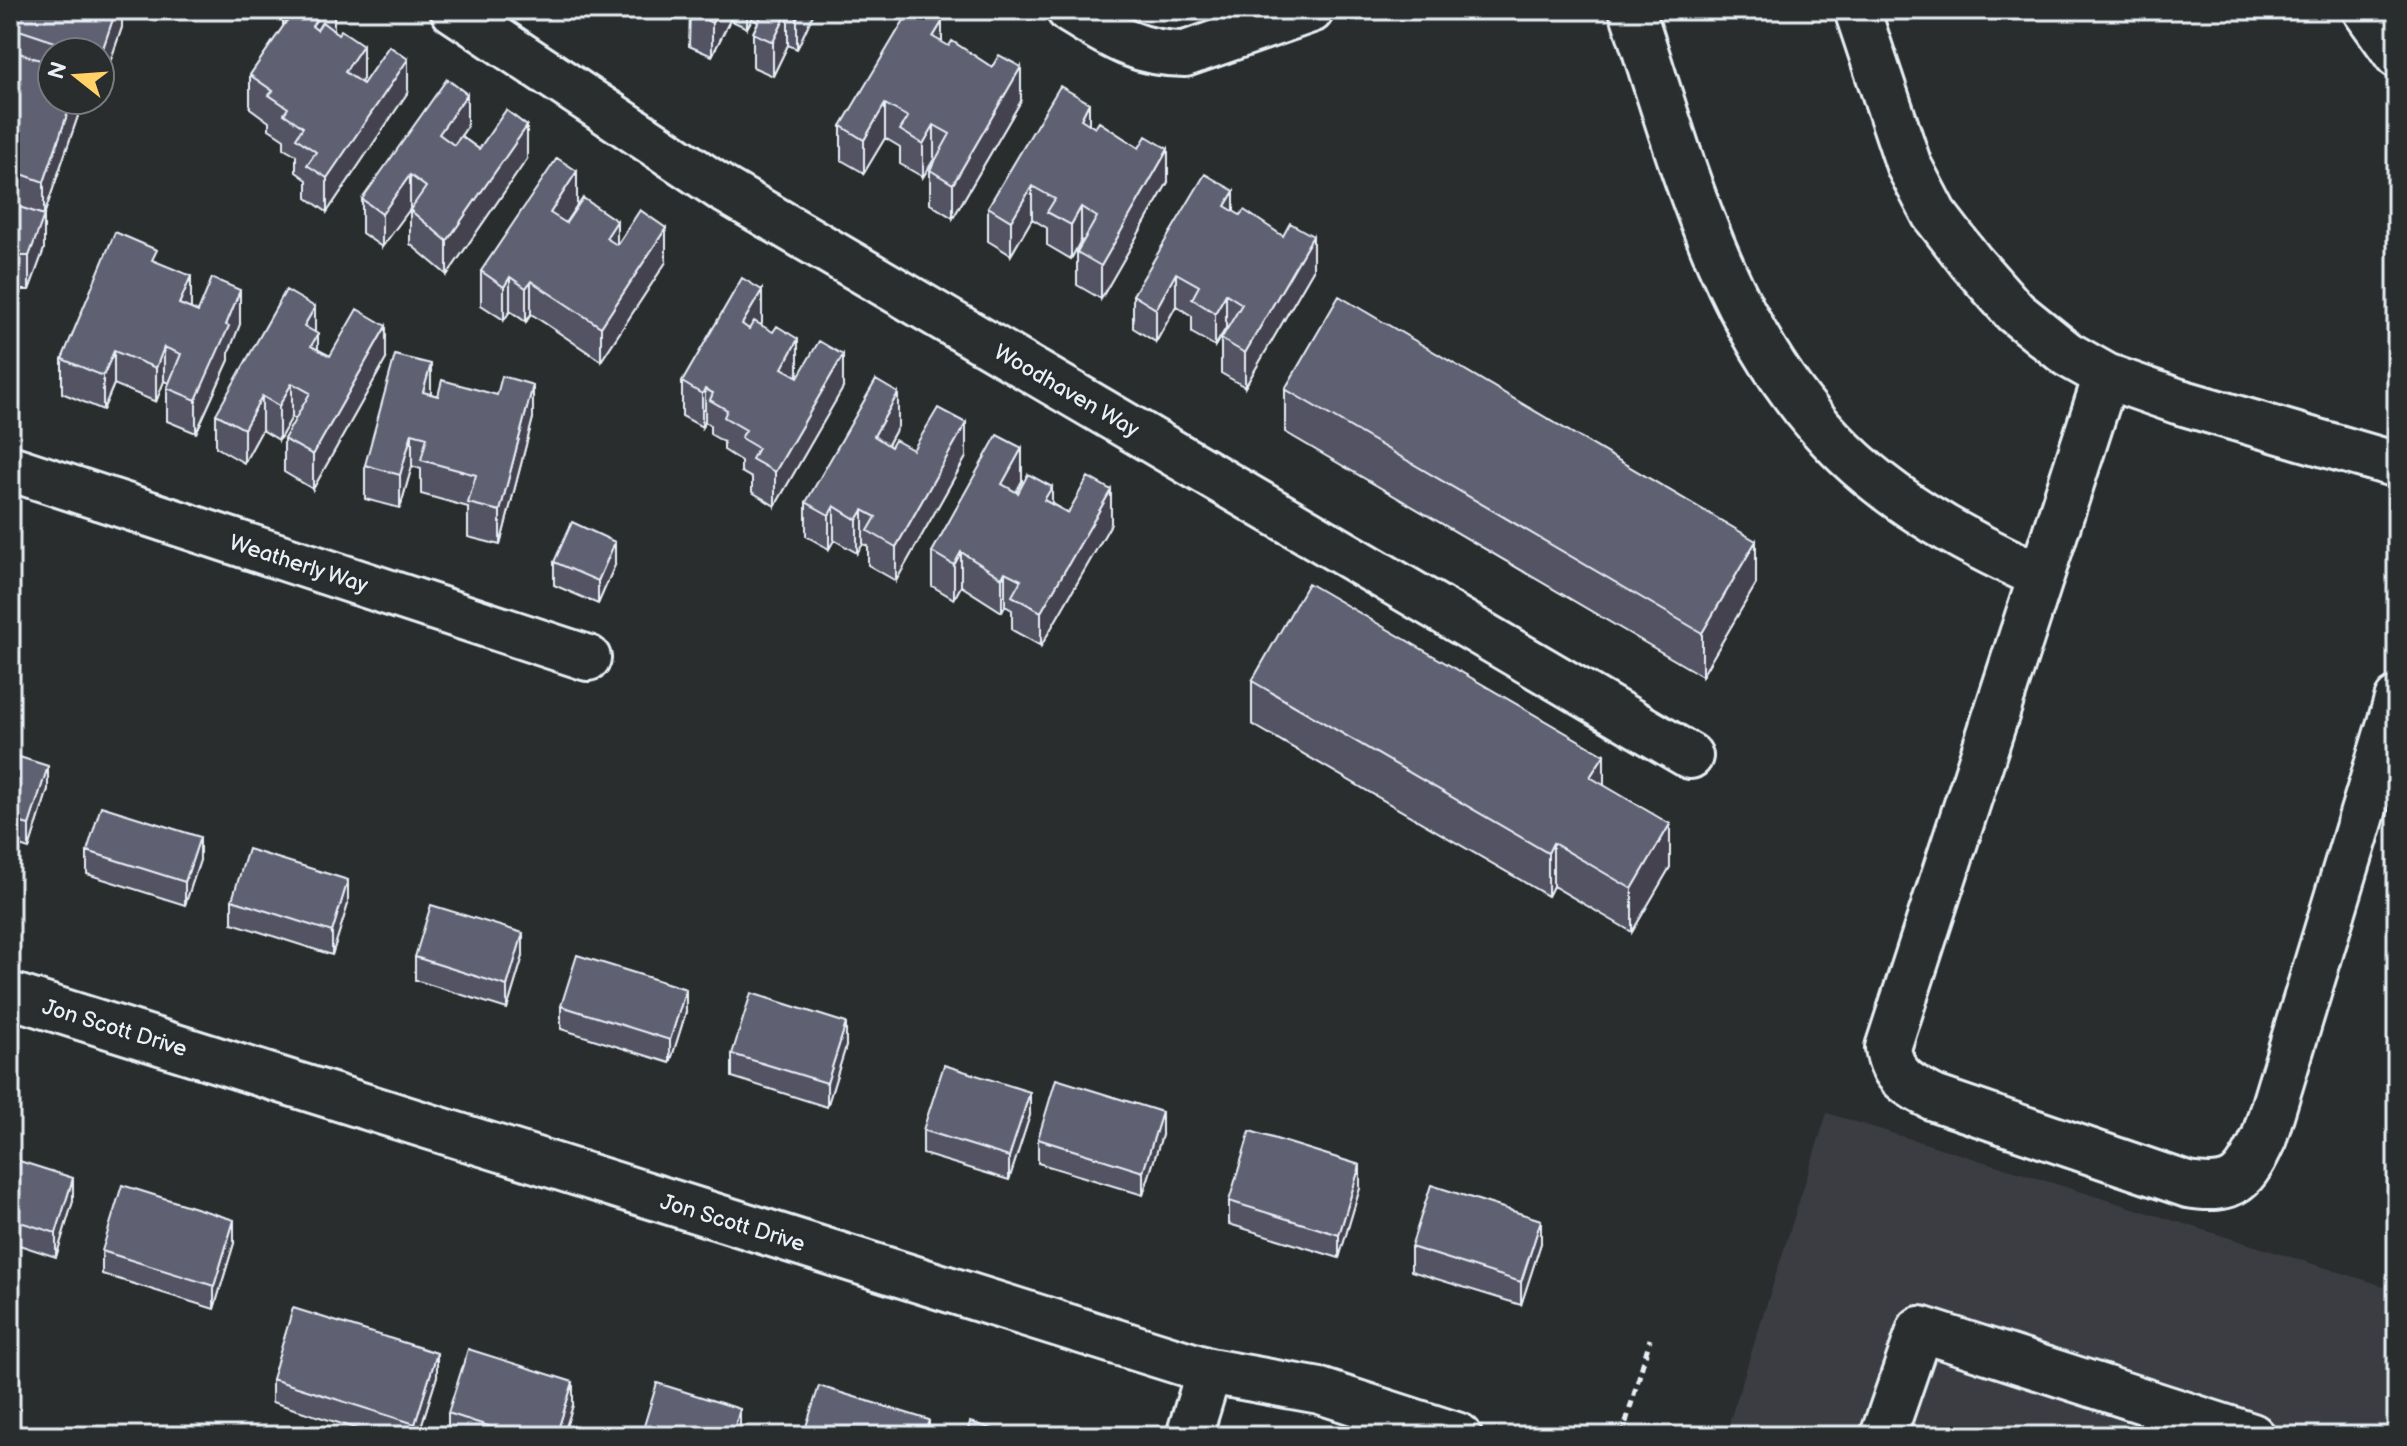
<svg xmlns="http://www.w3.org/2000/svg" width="2407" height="1446" font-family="'Balsamiq Sans',sans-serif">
  <rect width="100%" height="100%" fill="#2a2d2e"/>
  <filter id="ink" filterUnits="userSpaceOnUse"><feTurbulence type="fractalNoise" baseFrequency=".0125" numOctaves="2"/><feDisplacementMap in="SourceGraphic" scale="16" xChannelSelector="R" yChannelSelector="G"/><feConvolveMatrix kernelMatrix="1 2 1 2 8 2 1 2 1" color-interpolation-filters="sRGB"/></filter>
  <g filter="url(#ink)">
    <path fill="#3a3c43" d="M 1827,1113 L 2397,1290 L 2397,1436 L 1725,1436 Z"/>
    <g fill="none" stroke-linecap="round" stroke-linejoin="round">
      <defs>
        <path id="minor" d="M 453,10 L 721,188 L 1690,756
          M 1069,10 C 1109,35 1136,54 1185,54 L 1311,10
          M 1632,10 C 1680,154 1718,312 1821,428 C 1879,495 1961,541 2041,576
          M 1857,10 L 1909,166 L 1934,214 L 1971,262 L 2015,312 L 2067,354 L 2106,376 L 2177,401 L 2397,465
          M 2365,10 L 2397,55
          M 2106,376 L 1888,1048 C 1892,1077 1910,1086 1934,1098 L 2188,1185 C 2236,1193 2245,1178 2264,1138 L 2397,700
          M 10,468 L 588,658
          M 10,995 L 1209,1371 L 1320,1391 L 1459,1436
          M 1189,1436 L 1209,1371
          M 1883,1436 L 1920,1329 L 2252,1436"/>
      </defs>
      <use href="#minor" stroke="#e8f1f8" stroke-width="50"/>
      <path stroke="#e8f1f8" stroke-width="5" stroke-dasharray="8 6" stroke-linecap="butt" d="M 1622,1436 L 1650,1339"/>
      <use href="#minor" stroke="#2a2d2e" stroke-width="44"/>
    </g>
    <path fill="#535363" stroke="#e8f1f8" stroke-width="2" d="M 10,10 L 122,10 L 122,27 L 100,91 L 100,52 L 52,52 L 52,100 L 81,100 L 81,107 L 44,215 L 44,249 L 29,290 L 10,290 Z
      M 283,10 L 334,10 L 334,28 L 333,30 L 363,79 L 360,82 L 363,84 L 408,92 L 327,212 L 307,198 L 307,180 L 296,172 L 296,155 L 284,148 L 284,139 L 269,129 L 269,122 L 250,108 L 250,75 L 283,27 Z
      M 690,10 L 815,10 L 797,49 L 788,45 L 773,76 L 753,67 L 753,33 L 758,22 L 752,19 L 747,28 L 730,20 L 712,56 L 689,46 Z
      M 942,43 L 1021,101 L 953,218 L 930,204 L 930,170 L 936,160 L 934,159 L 923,177 L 900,164 L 900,147 L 885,138 L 864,173 L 841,160 L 841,126 Z
      M 1089,124 L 1168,182 L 1101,299 L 1077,285 L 1077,252 L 1083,241 L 1081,240 L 1071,259 L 1047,245 L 1047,228 L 1032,219 L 1011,255 L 988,241 L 988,207 Z
      M 467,127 L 461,136 L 479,149 L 527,159 L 447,275 L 410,244 L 410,209 L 382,247 L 362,233 L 362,199 Z
      M 577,205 L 565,223 L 666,262 L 601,361 L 531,314 L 526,322 L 510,311 L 504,320 L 481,305 L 481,271 Z
      M 1234,212 L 1313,270 L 1245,387 L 1221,373 L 1221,339 L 1227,329 L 1226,328 L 1215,346 L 1192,333 L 1192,316 L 1176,306 L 1156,342 L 1133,328 L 1133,295 Z
      M 157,262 L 191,309 L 240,324 L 229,352 L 229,360 L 196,433 L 167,421 L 167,388 L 169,383 L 164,381 L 156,402 L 114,384 L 103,410 L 62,393 L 62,359 Z
      M 762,323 L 761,325 L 798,372 L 797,376 L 843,388 L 775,506 L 752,492 L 752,478 L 741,472 L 741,461 L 724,450 L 724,442 L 710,434 L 710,425 L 705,422 L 702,427 L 682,416 L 682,382 Z
      M 315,332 L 318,350 L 330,356 L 386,359 L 313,489 L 284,472 L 284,439 L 296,419 L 292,417 L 279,440 L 262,430 L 244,463 L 216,447 L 216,414 Z
      M 1285,389 L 1756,584 L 1702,676 L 1285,432 Z
      M 431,394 L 533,418 L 500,545 L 468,537 L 468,507 L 421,494 L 421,469 L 412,466 L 400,508 L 365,499 L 365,465 Z
      M 898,426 L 888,445 L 891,447 L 966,457 L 896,581 L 868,565 L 868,546 L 863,544 L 857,553 L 834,540 L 829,549 L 806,536 L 806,502 Z
      M 1022,481 L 1016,492 L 1052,504 L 1068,513 L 1111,524 L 1041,646 L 1012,630 L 1012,610 L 1005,606 L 1002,612 L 961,586 L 954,599 L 932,586 L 932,552 Z
      M 554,562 L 615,565 L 598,604 L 554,585 Z
      M 1252,681 L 1604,785 L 1670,867 L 1632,932 L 1553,886 L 1548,896 L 1252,724 Z
      M 10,754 L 48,789 L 29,849 L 10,843 Z
      M 87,851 L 200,860 L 185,905 L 87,874 Z
      M 232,900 L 348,904 L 332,955 L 232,923 Z
      M 523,956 L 507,1009 L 415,980 L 415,957 Z
      M 561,1006 L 686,1012 L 670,1063 L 561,1029 Z
      M 846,1046 L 827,1107 L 732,1077 L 732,1054 Z
      M 1030,1115 L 1009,1180 L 923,1154 L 923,1130 Z
      M 1162,1135 L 1143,1195 L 1038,1163 L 1038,1139 Z
      M 10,1158 L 73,1201 L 56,1257 L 10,1242 Z
      M 1360,1188 L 1339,1258 L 1229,1224 L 1229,1201 Z
      M 234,1243 L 214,1309 L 102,1274 L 102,1251 Z
      M 1541,1243 L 1521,1305 L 1411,1271 L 1411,1247 Z
      M 437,1376 L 418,1436 L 380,1436 L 272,1402 L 272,1379 Z
      M 573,1405 L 563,1436 L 448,1436 L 448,1413 Z"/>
    <path fill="#444350" stroke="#e8f1f8" stroke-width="2" d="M 116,10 L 122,10 L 122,27 L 100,91 L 100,57 Z
      M 323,10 L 334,10 L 334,28 L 312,60 L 312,26 Z
      M 719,10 L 730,10 L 730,20 L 712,56 L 712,23 Z
      M 747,10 L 752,10 L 752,19 L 747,28 Z
      M 799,10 L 815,10 L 797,49 L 797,15 Z
      M 788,11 L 788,45 L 773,76 L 773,42 Z
      M 942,22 L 942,56 L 933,37 Z
      M 363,45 L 363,79 L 345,105 L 345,72 Z
      M 408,59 L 408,92 L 327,212 L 327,178 Z
      M 1021,67 L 1021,101 L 953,218 L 953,184 Z
      M 467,94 L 467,127 L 439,167 L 439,134 Z
      M 72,100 L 81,100 L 81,107 L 44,215 L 44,249 L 29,290 L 29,256 L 44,215 L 44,182 Z
      M 1089,103 L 1089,137 L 1081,119 Z
      M 885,104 L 885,138 L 864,173 L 864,140 Z
      M 934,125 L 934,159 L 923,177 L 923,144 Z
      M 527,126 L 527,159 L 447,275 L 447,241 Z
      M 1168,149 L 1168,182 L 1101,299 L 1101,266 Z
      M 577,171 L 577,205 L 550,246 L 550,213 Z
      M 410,175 L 410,209 L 382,247 L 382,214 Z
      M 1032,186 L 1032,219 L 1011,255 L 1011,221 Z
      M 1234,191 L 1234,224 L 1225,206 Z
      M 1081,207 L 1081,240 L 1071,259 L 1071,225 Z
      M 617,221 L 617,255 L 606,238 Z
      M 666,228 L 666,262 L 601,361 L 601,327 Z
      M 1313,236 L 1313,270 L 1245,387 L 1245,353 Z
      M 1176,273 L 1176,306 L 1156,342 L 1156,309 Z
      M 191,276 L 191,309 L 179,304 Z
      M 510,277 L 510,311 L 504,320 L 504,287 Z
      M 531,281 L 531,314 L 526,322 L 526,288 Z
      M 240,290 L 240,324 L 229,352 L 229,360 L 196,433 L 196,400 Z
      M 762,290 L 762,323 L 742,358 L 742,324 Z
      M 1226,294 L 1226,328 L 1215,346 L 1215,313 Z
      M 315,307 L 315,340 L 318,334 L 318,367 L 304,326 Z
      M 386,326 L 386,359 L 313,489 L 313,455 Z
      M 798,339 L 798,372 L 782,401 L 782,368 Z
      M 164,347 L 164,381 L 156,402 L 156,368 Z
      M 114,351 L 114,384 L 103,410 L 103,376 Z
      M 843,355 L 843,388 L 775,506 L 775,472 Z
      M 431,364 L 431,398 L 423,392 Z
      M 292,383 L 292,417 L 279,440 L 279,406 Z
      M 533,385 L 533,418 L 500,545 L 500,511 Z
      M 705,389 L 705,422 L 702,427 L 702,394 Z
      M 898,393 L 898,426 L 874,470 L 874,436 Z
      M 262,396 L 262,430 L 244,463 L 244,429 Z
      M 966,423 L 966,457 L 896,581 L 896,547 Z
      M 412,433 L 412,466 L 400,508 L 400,475 Z
      M 1022,448 L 1022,481 L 1002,517 L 1002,484 Z
      M 1052,487 L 1052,521 L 1044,500 Z
      M 1111,490 L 1111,524 L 1041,646 L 1041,612 Z
      M 834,506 L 834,540 L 829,549 L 829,515 Z
      M 863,510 L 863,544 L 857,553 L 857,520 Z
      M 1756,541 L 1756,584 L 1702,676 L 1702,633 Z
      M 615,542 L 615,565 L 598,604 L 598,581 Z
      M 961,552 L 961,586 L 954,599 L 954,565 Z
      M 1005,572 L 1005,606 L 1002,612 L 1002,578 Z
      M 1604,755 L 1604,798 L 1590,777 Z
      M 48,766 L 48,789 L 29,849 L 29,825 Z
      M 1670,824 L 1670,867 L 1632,932 L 1632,889 Z
      M 200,837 L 200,860 L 185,905 L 185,882 Z
      M 1553,843 L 1553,886 L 1548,896 L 1548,853 Z
      M 348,880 L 348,904 L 332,955 L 332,932 Z
      M 523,933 L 523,956 L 507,1009 L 507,986 Z
      M 686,989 L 686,1012 L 670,1063 L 670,1040 Z
      M 846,1023 L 846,1046 L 827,1107 L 827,1083 Z
      M 1030,1092 L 1030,1115 L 1009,1180 L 1009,1157 Z
      M 1162,1112 L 1162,1135 L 1143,1195 L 1143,1172 Z
      M 1360,1165 L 1360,1188 L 1339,1258 L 1339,1235 Z
      M 73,1178 L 73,1201 L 56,1257 L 56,1233 Z
      M 234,1220 L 234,1243 L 214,1309 L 214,1286 Z
      M 1541,1220 L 1541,1243 L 1521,1305 L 1521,1282 Z
      M 437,1353 L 437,1376 L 418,1436 L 415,1436 L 415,1424 Z
      M 573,1382 L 573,1405 L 563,1436 L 556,1436 Z
      M 740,1409 L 740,1432 L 739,1436 L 732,1436 Z
      M 929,1420 L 929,1436 L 924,1436 Z"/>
    <path fill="#616073" stroke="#e8f1f8" stroke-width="2" d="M 10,10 L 116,10 L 100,57 L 100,52 L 85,52 L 10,27 Z
      M 289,10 L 323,10 L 312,26 L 317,30 L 322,22 L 338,34 L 341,30 L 363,45 L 345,72 L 363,84 L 389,46 L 408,59 L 327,178 L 307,165 L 316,152 L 296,138 L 303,127 L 284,114 L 288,108 L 269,95 L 273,91 L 250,75 L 292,13 Z
      M 690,10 L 719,10 L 712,23 L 689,12 Z
      M 764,10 L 799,10 L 797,15 L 788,11 L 773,42 L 753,33 Z
      M 910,10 L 922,10 L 942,22 L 933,37 L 949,46 L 952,41 L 992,67 L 999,55 L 1021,67 L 953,184 L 930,170 L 950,134 L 934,125 L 923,144 L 900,130 L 908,117 L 885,104 L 864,140 L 841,126 Z
      M 10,50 L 52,64 L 52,100 L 72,100 L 44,182 L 10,170 Z
      M 447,79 L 467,94 L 439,134 L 454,145 L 461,136 L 479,149 L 506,110 L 527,126 L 447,241 L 410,210 L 426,187 L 410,175 L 382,214 L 362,199 Z
      M 1060,86 L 1089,103 L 1081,119 L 1095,128 L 1099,122 L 1139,148 L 1146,136 L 1168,149 L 1101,266 L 1077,252 L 1097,217 L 1081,207 L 1071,225 L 1047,212 L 1055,199 L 1032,186 L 1011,221 L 988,207 Z
      M 557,158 L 577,171 L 550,213 L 566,223 L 583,198 L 617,221 L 606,238 L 617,245 L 640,210 L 666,228 L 601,327 L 531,281 L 526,288 L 510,277 L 504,287 L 481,271 Z
      M 1205,174 L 1234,191 L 1225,206 L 1240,215 L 1244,210 L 1283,236 L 1290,223 L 1313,236 L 1245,353 L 1221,339 L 1242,304 L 1226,294 L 1215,313 L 1192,299 L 1199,286 L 1176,273 L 1156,309 L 1133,295 Z
      M 10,204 L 44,215 L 29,256 L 10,256 Z
      M 115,232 L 157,250 L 152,260 L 191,276 L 179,304 L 198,312 L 212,278 L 240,290 L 226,325 L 229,326 L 196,400 L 167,388 L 181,354 L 164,347 L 156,368 L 114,351 L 103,376 L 62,359 Z
      M 742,278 L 762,290 L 742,324 L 749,329 L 754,321 L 773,332 L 777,326 L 798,339 L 782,368 L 798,377 L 819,341 L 843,355 L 775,472 L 752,459 L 758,448 L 741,438 L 746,430 L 724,417 L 727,410 L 710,400 L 713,393 L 705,389 L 702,394 L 682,382 Z
      M 286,290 L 315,307 L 304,326 L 318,334 L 311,346 L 330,356 L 357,309 L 386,326 L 313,455 L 284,439 L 310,393 L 292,383 L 279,406 L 262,396 L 244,429 L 216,414 Z
      M 1339,296 L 1756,541 L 1702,633 L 1285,389 Z
      M 395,355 L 431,364 L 423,392 L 438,396 L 442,380 L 497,395 L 502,376 L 533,385 L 500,511 L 468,503 L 476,475 L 421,460 L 427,437 L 412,433 L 400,475 L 365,465 Z
      M 876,380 L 898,393 L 874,436 L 891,447 L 895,440 L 913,450 L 938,408 L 966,423 L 896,547 L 868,531 L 876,517 L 863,510 L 857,520 L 834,506 L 829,515 L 806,502 Z
      M 997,435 L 1022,448 L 1002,484 L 1018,493 L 1028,474 L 1052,487 L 1044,500 L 1068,513 L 1088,477 L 1111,490 L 1041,612 L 1012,596 L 1021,580 L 1005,572 L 1002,578 L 961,552 L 954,565 L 932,552 Z
      M 572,522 L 615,542 L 598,581 L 554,562 Z
      M 1308,583 L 1604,755 L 1590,777 L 1670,824 L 1632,889 L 1553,843 L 1548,853 L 1252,681 Z
      M 10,754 L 48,766 L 29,825 L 10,820 Z
      M 101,806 L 200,837 L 185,882 L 87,851 Z
      M 248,849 L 348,880 L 332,932 L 232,900 Z
      M 431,905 L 523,933 L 507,986 L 415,957 Z
      M 577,955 L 686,989 L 670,1040 L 561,1006 Z
      M 751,993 L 846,1023 L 827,1083 L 732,1054 Z
      M 944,1065 L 1030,1092 L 1009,1157 L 923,1130 Z
      M 1056,1079 L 1162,1112 L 1143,1172 L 1038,1139 Z
      M 1250,1131 L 1360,1165 L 1339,1235 L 1229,1201 Z
      M 10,1158 L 73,1178 L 56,1233 L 10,1219 Z
      M 122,1185 L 234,1220 L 214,1286 L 102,1251 Z
      M 1431,1185 L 1541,1220 L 1521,1282 L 1411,1247 Z
      M 293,1308 L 437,1353 L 415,1424 L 272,1379 Z
      M 468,1349 L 573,1382 L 556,1436 L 519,1436 L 448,1413 Z
      M 657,1383 L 740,1409 L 732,1436 L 641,1436 Z
      M 819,1386 L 929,1420 L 924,1436 L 803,1436 Z
      M 970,1422 L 1015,1436 L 966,1436 Z"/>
  </g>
  <g text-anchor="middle" stroke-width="7" stroke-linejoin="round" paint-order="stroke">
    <g font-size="22" fill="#e8f1f8" stroke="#2a2d2e">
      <text transform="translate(1067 390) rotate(30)" y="8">Woodhaven Way</text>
      <text transform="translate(299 563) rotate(18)" y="8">Weatherly Way</text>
      <text transform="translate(115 1027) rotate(17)" y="8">Jon Scott Drive</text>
      <text transform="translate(733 1222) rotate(17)" y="8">Jon Scott Drive</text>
    </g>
  </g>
  <rect width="2407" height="1446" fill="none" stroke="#2a2d2e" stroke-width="40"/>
  <rect x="20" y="20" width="2367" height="1406" fill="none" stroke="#e8f1f8" stroke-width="3" filter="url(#ink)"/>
  <g transform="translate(76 76) rotate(287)"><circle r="38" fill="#2a2d2e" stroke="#767b7f" stroke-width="2"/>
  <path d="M0-6L14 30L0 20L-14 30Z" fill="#ffd166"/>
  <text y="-12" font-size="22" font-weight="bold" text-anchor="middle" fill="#e8f1f8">N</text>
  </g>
</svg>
